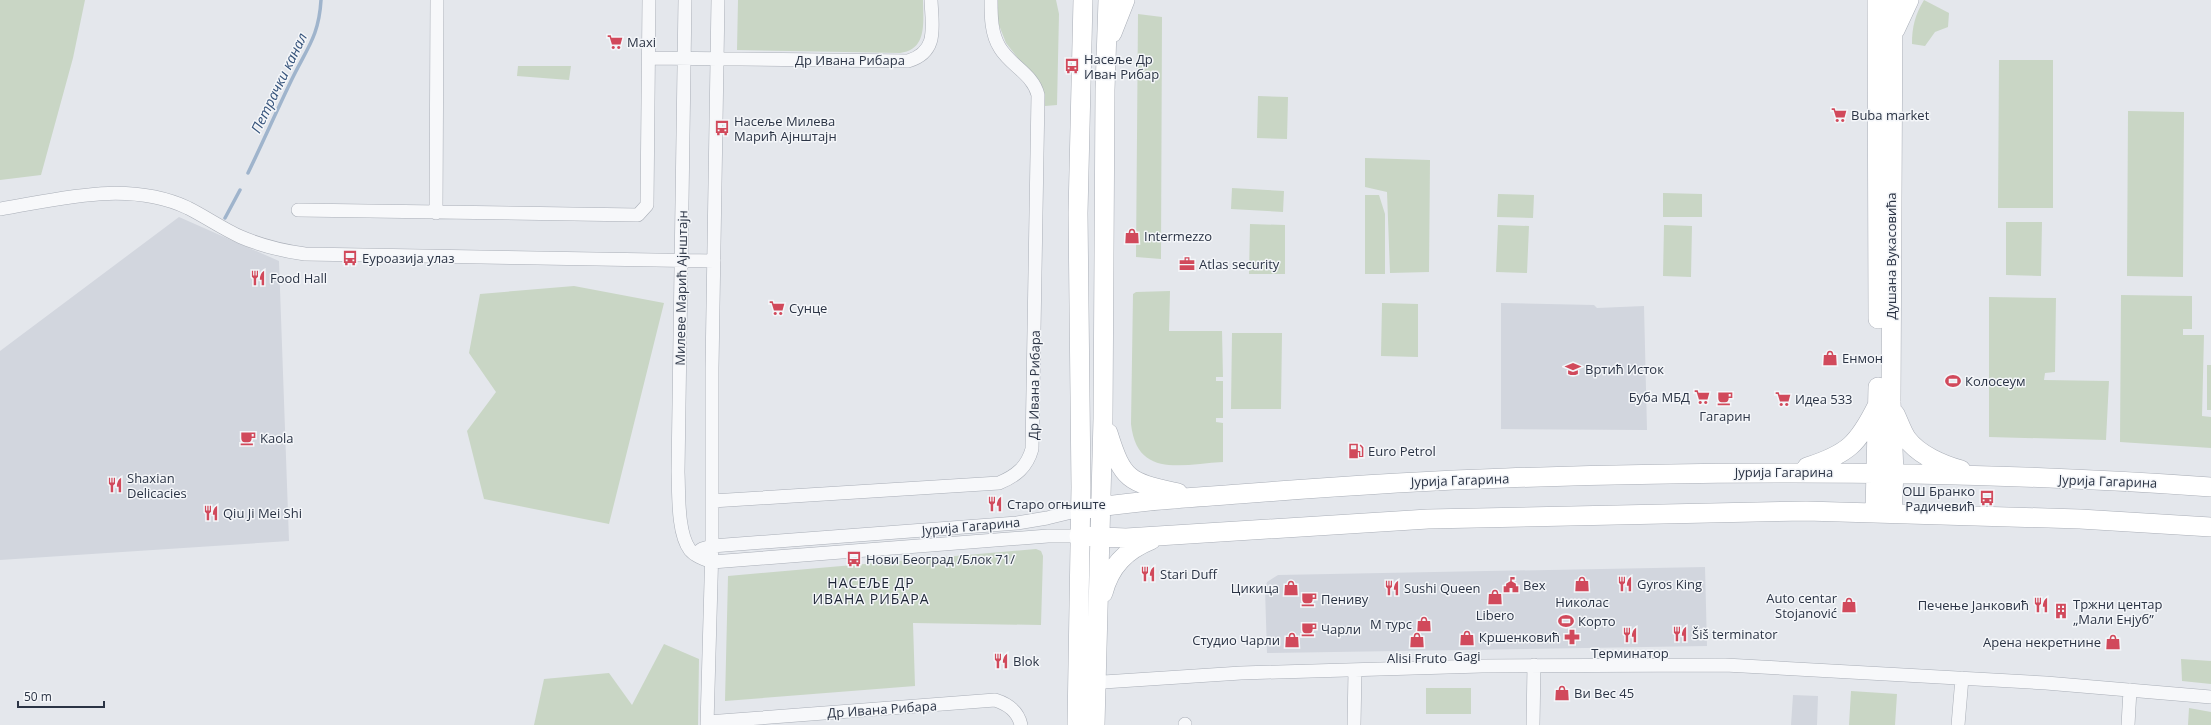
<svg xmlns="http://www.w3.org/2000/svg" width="2211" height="725" font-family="'Open Sans',sans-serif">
  <rect width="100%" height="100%" fill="#e4e7ec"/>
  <path fill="#d2d6de" d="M 179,217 L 279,261 L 289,541 L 0,560 L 0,351 Z
    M 1501,303 L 1594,305 L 1597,308 L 1644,306 L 1647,430 L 1501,429 Z
    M 1705,567 L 1707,646 L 1267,653 L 1265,589 L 1267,582 L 1278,575 Z
    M 1793,695 L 1818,696 L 1817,725 L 1791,725 Z"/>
  <path fill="#c9d6c5" d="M 0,0 L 85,0 L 73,58 L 41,175 L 0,180 Z
    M 738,0 L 923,0 C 923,21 928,50 900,53 L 737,50 Z
    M 995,0 L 1056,0 L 1059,14 L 1057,105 L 1045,106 L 1042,89 L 1006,43 L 997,20 Z
    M 1924,0 L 1949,13 L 1948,27 L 1935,32 L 1925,46 L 1912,44 C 1912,27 1915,15 1924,0 Z
    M 1138,14 L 1162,17 L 1161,259 L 1136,257 Z
    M 1999,60 L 2053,60 L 2053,208 L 1998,208 Z
    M 518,66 L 571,66 L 569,80 L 517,76 Z
    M 1258,96 L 1288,97 L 1287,139 L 1257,138 Z
    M 2128,111 L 2184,112 L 2183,277 L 2127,276 Z
    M 1365,158 L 1430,160 L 1429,272 L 1390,273 L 1387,192 L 1365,187 Z
    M 1232,188 L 1284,191 L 1283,212 L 1231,209 Z
    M 1663,193 L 1702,194 L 1702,217 L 1663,217 Z
    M 1498,194 L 1534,195 L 1533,218 L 1497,217 Z
    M 1365,195 L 1379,195 L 1385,214 L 1385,274 L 1365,274 Z
    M 2006,222 L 2042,222 L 2041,276 L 2006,275 Z
    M 1250,224 L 1285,225 L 1285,274 L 1249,274 Z
    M 1498,225 L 1529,226 L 1527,273 L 1496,272 Z
    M 1664,225 L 1692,226 L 1691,277 L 1663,276 Z
    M 574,286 L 664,303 L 609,524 L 484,499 L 467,431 L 496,392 L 469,353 L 480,294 Z
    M 1170,291 L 1169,331 L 1222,331 L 1223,377 L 1216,377 L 1216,381 L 1223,381 L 1223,418 L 1216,418 L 1216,422 L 1223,423 L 1223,462 C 1183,464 1137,479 1131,424 L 1133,294 L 1136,292 Z
    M 2121,295 L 2192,296 L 2192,329 L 2183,329 L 2183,335 L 2204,335 L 2202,416 L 2211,417 L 2211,448 L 2120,442 Z
    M 1989,297 L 2056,298 L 2055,372 L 2045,373 L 2044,380 L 2109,381 L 2106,440 L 1989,437 Z
    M 1382,303 L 1418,304 L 1418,357 L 1381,356 Z
    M 1232,333 L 1282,333 L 1281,409 L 1231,409 Z
    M 2207,365 L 2211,365 L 2211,410 L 2207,410 Z
    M 1036,549 L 1041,551 L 1043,556 L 1041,625 L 913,623 L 915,686 L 725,701 L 728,576 Z
    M 664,644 L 699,659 L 698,725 L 534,725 L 544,679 L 609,673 L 632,705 Z
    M 2181,659 L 2211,661 L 2211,684 L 2182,681 Z
    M 1426,688 L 1471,688 L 1471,714 L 1426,714 Z
    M 1851,691 L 1897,694 L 1895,725 L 1849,725 Z
    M 2189,708 L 2211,712 L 2211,725 L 2188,725 Z"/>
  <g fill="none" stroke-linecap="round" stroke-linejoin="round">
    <path stroke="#9fb4cc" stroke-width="3.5" d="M 248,173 C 263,142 277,110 292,79 C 307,48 319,36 321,0
      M 225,218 L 240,190"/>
    <defs>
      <path id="street" d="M 685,0 L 678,472 C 679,492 677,533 690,550 C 695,556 704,559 712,562 L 1048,536 L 1079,536
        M 649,58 L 908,61 C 939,52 932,26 931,0
        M 0,209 C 61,199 128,180 188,208 C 206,217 223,229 241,237 C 262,246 283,251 305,254 L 714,261
        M 298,210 L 638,215 L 647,205 L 649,0
        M 436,213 L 437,0
        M 712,501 L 999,483 C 1016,476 1027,467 1032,449 L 1038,95 C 1033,74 1011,66 1000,48 C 991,34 991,16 991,0
        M 695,554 L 702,549 L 712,546 L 1017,523 L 1047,518 L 1080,510
        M 1088,683 L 1241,673 L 1482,666 L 1725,665 L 2046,683 L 2211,697
        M 707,722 L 995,700 C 1008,704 1018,711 1021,725
        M 707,725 L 712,546 L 712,368 L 718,0
        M 1185,725 L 1185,724
        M 1354,725 L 1355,671
        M 1533,725 L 1534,665
        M 1958,725 L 1962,678
        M 2128,725 L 2130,690"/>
      <path id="secondary" d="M 1877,0 L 1878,319
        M 1895,30 L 1909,0
        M 1112,33 L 1125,0
        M 1895,414 C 1899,422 1902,432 1907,439 C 1919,455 1943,465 1961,470
        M 1108,433 C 1123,482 1130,482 1178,493
        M 1807,467 C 1848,454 1858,444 1877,406
        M 1080,510 C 1132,501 1186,498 1239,494 C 1328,487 1416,481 1506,478 C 1741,470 1976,470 2211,487
        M 1875,512 L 1878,387
        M 1892,513 L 1894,473 L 1891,402 L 1893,0
        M 1079,536 L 1126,538 L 1428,519 L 1806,511 L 2080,519 L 2211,527
        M 1103,593 C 1110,566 1126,550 1151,540
        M 1077,725 L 1081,487 L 1078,213 L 1083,0
        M 1095,725 L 1103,419 L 1105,90 L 1108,0"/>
    </defs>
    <use href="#street" stroke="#a9aeb7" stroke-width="14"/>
    <use href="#secondary" stroke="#a9aeb7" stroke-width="20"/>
    <use href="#street" stroke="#f7f8fa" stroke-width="13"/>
    <use href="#secondary" stroke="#fff" stroke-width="19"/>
  </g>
  <defs>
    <symbol id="supermarket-bare" viewBox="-9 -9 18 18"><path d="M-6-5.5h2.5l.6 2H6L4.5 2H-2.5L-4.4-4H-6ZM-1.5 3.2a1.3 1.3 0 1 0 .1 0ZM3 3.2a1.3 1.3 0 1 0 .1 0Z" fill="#d1495b" stroke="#f4f6f9" stroke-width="2.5" paint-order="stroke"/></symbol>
    <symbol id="bus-bare" viewBox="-9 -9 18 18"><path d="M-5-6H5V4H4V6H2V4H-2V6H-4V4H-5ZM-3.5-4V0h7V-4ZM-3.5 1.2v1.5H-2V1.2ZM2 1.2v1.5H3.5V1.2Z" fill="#d1495b" stroke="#f4f6f9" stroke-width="2.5" paint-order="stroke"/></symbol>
    <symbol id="shop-bare" viewBox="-9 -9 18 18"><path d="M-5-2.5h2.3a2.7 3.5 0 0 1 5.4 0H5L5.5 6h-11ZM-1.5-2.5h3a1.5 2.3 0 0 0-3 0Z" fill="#d1495b" stroke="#f4f6f9" stroke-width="2.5" paint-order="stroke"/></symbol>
    <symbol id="office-bare" viewBox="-9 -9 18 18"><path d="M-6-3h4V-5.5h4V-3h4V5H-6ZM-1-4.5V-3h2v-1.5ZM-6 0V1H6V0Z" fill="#d1495b" stroke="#f4f6f9" stroke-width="2.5" paint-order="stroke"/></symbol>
    <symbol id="restaurant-bare" viewBox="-9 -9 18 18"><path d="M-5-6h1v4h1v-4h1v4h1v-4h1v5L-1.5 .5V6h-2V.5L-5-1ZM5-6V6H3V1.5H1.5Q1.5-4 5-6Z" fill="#d1495b" stroke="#f4f6f9" stroke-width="2.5" paint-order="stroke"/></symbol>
    <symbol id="school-bare" viewBox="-9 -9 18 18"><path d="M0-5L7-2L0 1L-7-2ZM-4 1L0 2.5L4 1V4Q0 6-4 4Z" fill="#d1495b" stroke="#f4f6f9" stroke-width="2.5" paint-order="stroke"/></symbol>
    <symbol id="stadium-bare" viewBox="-9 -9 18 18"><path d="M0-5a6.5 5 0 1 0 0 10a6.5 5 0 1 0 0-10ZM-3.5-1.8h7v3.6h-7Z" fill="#d1495b" stroke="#f4f6f9" stroke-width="2.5" paint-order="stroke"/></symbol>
    <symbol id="cafe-bare" viewBox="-9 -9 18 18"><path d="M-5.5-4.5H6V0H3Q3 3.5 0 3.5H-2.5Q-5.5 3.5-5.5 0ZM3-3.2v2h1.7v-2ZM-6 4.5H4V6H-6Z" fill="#d1495b" stroke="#f4f6f9" stroke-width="2.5" paint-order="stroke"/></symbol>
    <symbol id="fuel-bare" viewBox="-9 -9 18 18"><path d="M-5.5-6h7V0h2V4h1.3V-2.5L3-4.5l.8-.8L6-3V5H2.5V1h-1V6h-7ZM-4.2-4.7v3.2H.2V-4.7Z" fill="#d1495b" stroke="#f4f6f9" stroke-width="2.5" paint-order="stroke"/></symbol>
    <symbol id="civic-bare" viewBox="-9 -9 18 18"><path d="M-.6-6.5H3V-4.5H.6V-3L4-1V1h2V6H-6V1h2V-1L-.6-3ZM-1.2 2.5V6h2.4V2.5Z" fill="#d1495b" stroke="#f4f6f9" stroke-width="2.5" paint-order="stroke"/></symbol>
    <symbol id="building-bare" viewBox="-9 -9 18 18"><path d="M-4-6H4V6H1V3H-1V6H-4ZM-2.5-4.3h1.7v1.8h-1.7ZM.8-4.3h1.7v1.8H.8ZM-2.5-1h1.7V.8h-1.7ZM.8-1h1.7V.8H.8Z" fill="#d1495b" stroke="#f4f6f9" stroke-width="2.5" paint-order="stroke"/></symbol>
    <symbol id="pharmacy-bare" viewBox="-9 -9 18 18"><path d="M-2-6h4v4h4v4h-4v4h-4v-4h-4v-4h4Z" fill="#d1495b" stroke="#f4f6f9" stroke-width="2.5" paint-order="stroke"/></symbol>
  </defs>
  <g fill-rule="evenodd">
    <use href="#supermarket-bare" x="604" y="31" width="22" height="22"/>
    <use href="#bus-bare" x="1061" y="55" width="22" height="22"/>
    <use href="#supermarket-bare" x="1828" y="104" width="22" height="22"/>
    <use href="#bus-bare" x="711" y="117" width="22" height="22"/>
    <use href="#shop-bare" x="1121" y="225" width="22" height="22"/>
    <use href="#bus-bare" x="339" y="247" width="22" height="22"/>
    <use href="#office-bare" x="1176" y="253" width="22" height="22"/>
    <use href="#restaurant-bare" x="247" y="267" width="22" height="22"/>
    <use href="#supermarket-bare" x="766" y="297" width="22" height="22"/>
    <use href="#shop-bare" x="1819" y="347" width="22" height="22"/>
    <use href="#school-bare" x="1562" y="358" width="22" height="22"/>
    <use href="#stadium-bare" x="1942" y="370" width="22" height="22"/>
    <use href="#supermarket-bare" x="1691" y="386" width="22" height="22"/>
    <use href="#cafe-bare" x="1714" y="387" width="22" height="22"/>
    <use href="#supermarket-bare" x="1772" y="388" width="22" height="22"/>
    <use href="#cafe-bare" x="237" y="427" width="22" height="22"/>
    <use href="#fuel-bare" x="1345" y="440" width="22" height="22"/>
    <use href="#restaurant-bare" x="104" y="474" width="22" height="22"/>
    <use href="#bus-bare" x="1976" y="487" width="22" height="22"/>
    <use href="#restaurant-bare" x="984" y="493" width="22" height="22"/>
    <use href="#restaurant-bare" x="200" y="502" width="22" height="22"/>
    <use href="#bus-bare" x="843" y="548" width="22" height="22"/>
    <use href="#restaurant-bare" x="1137" y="563" width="22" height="22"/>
    <use href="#shop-bare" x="1571" y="573" width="22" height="22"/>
    <use href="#restaurant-bare" x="1614" y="573" width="22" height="22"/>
    <use href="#civic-bare" x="1500" y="574" width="22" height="22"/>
    <use href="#shop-bare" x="1280" y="577" width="22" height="22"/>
    <use href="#restaurant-bare" x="1381" y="577" width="22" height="22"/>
    <use href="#shop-bare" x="1484" y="586" width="22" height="22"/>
    <use href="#cafe-bare" x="1298" y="588" width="22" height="22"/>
    <use href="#shop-bare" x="1838" y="594" width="22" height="22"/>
    <use href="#restaurant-bare" x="2030" y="594" width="22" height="22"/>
    <use href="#building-bare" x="2050" y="600" width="22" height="22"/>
    <use href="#stadium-bare" x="1555" y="610" width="22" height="22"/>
    <use href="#shop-bare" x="1413" y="613" width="22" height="22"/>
    <use href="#cafe-bare" x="1298" y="618" width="22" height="22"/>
    <use href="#restaurant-bare" x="1669" y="623" width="22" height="22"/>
    <use href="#restaurant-bare" x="1619" y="624" width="22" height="22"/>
    <use href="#pharmacy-bare" x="1561" y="626" width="22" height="22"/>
    <use href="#shop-bare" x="1456" y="627" width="22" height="22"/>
    <use href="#shop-bare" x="1281" y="629" width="22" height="22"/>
    <use href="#shop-bare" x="1406" y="629" width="22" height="22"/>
    <use href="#shop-bare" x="2102" y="631" width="22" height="22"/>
    <use href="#restaurant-bare" x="990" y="650" width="22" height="22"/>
    <use href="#shop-bare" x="1551" y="682" width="22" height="22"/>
  </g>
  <g text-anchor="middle" stroke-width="3" stroke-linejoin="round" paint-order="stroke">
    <g font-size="13" fill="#2b3445" stroke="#f4f6f9" text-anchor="start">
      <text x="627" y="47">Maxi</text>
      <text x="1084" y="64">Насеље Др<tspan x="1084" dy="15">Иван Рибар</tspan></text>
      <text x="1851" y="120">Buba market</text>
      <text x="734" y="126">Насеље Милева<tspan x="734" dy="15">Марић Ајнштајн</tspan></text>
      <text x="1144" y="241">Intermezzo</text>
      <text x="362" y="263">Еуроазија улаз</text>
      <text x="1199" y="269">Atlas security</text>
      <text x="270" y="283">Food Hall</text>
      <text x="789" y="313">Сунце</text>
      <text x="1842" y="363">Енмон</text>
      <text x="1585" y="374">Вртић Исток</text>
      <text x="1965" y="386">Колосеум</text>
      <text x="1690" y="402" text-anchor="end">Буба МБД</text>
      <text x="1795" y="404">Идеа 533</text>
      <text x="1725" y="421" text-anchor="middle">Гагарин</text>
      <text x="260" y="443">Kaola</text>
      <text x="1368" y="456">Euro Petrol</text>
      <text x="127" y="483">Shaxian<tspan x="127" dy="15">Delicacies</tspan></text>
      <text x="1975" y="496" text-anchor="end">ОШ Бранко<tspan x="1975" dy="15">Радичевић</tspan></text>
      <text x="1007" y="509">Старо огњиште</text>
      <text x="223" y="518">Qiu Ji Mei Shi</text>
      <text x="866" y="564">Нови Београд /Блок 71/</text>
      <text x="1160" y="579">Stari Duff</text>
      <text x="1637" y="589">Gyros King</text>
      <text x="1523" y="590">Bex</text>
      <text x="1279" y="593" text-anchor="end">Цикица</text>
      <text x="1404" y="593">Sushi Queen</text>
      <text x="1837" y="603" text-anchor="end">Auto centar<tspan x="1837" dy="15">Stojanović</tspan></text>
      <text x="1321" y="604">Пениву</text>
      <text x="1582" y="607" text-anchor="middle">Николас</text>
      <text x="2073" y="609">Тржни центар<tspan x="2073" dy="15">„Мали Енјуб”</tspan></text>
      <text x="2029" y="610" text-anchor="end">Печење Јанковић</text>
      <text x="1495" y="620" text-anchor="middle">Libero</text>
      <text x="1578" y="626">Корто</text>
      <text x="1412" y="629" text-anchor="end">М турс</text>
      <text x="1321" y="634">Чарли</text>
      <text x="1692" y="639">Šiš terminator</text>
      <text x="1560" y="642" text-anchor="end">Кршенковић</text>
      <text x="1280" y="645" text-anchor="end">Студио Чарли</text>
      <text x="2101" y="647" text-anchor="end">Арена некретнине</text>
      <text x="1630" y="658" text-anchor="middle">Терминатор</text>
      <text x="1467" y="661" text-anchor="middle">Gagi</text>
      <text x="1417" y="663" text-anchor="middle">Alisi Fruto</text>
      <text x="1013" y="666">Blok</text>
      <text x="1574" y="698">Ви Вес 45</text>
    </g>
    <g font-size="13" fill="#2b3445" stroke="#f4f6f9">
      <text x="850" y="65">Др Ивана Рибара</text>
      <text transform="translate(1891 256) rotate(-90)" y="5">Душана Вукасовића</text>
      <text transform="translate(681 288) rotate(-89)" y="5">Милеве Марић Ајнштајн</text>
      <text transform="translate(1034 385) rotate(-89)" y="5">Др Ивана Рибара</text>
      <text x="1784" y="477">Јурија Гагарина</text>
      <text transform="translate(1460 480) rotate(-2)" y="5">Јурија Гагарина</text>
      <text transform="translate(2108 481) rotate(2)" y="5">Јурија Гагарина</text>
      <text transform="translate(971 526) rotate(-5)" y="5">Јурија Гагарина</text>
      <text transform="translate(882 709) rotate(-4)" y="5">Др Ивана Рибара</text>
    </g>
    <g font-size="14" font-style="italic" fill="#34527a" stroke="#f4f6f9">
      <text transform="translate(279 83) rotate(-64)" y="5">Петрачки канал</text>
    </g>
    <g font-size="14" letter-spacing="1" fill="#1d2536" stroke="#f4f6f9">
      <text x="871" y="588">НАСЕЉЕ ДР<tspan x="871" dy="16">ИВАНА РИБАРА</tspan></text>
    </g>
  </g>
  <path d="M18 701v6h86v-6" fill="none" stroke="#2b3445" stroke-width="2"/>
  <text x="24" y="701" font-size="12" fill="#2b3445" stroke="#f4f6f9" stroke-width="3" paint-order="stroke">50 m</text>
</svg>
